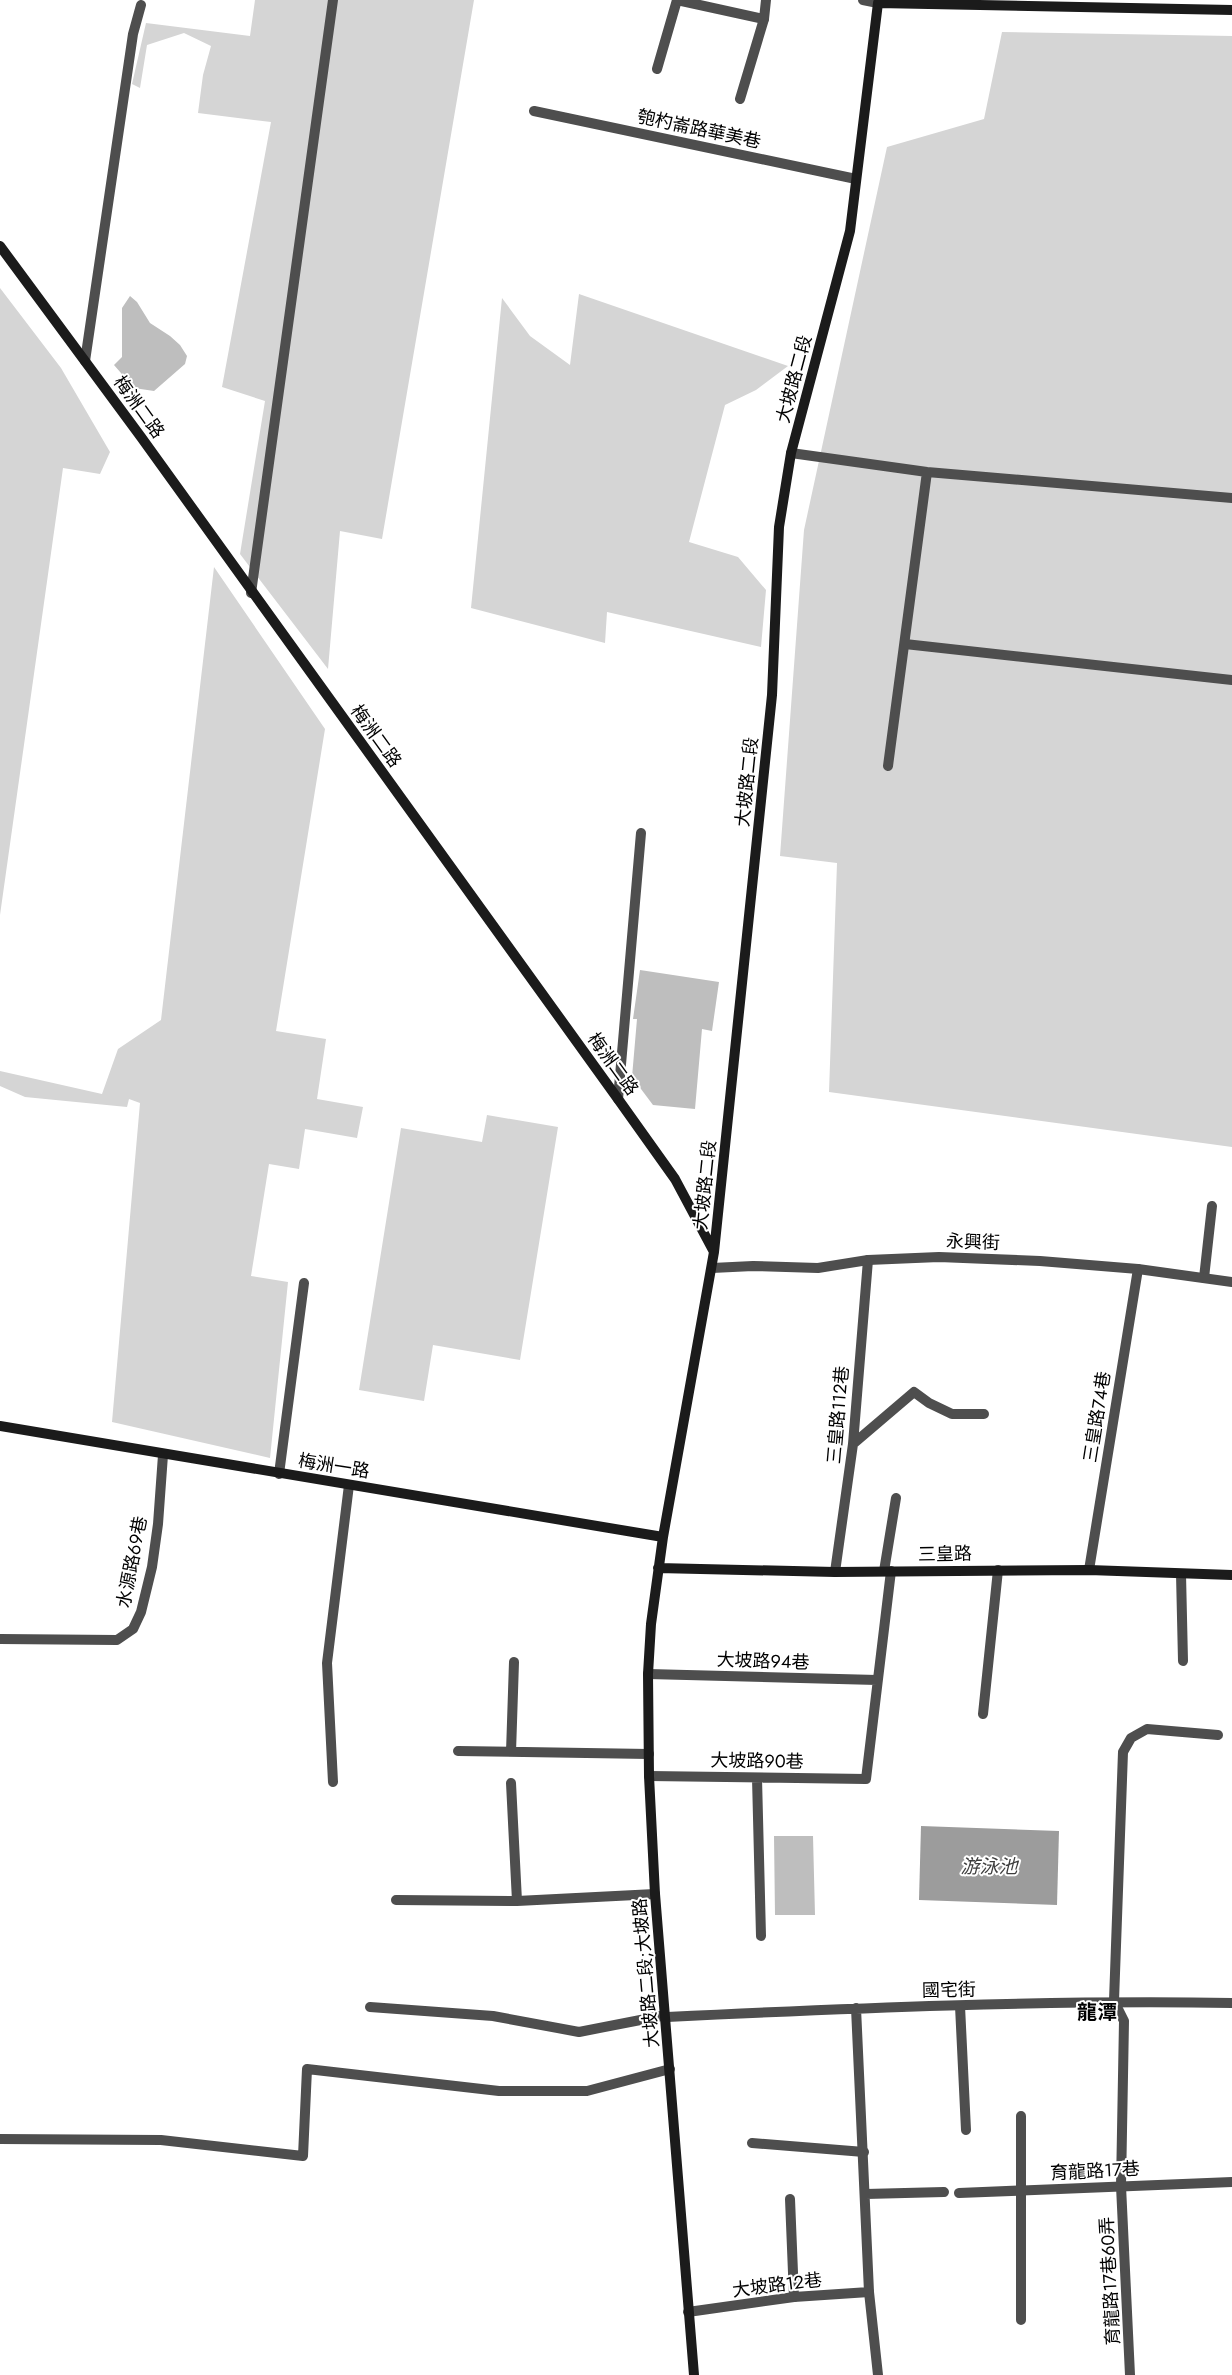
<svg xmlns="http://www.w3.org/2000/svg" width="1232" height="2375" font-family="Jost,'Noto Sans TC',sans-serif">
  <rect width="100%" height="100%" fill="#fff"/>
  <path fill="#d5d5d5" d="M 255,0 L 474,0 L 382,539 L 340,531 L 328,669 L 240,554 L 265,401 L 222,387 L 271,122 L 198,113 L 203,75 L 211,46 L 184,33 L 147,45 L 140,88 L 132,84 L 146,23 L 250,36 Z
    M 1002,32 L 1232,36 L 1232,1147 L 829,1092 L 837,863 L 780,856 L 804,530 L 887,147 L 984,119 Z
    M 0,288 L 61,368 L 110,452 L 100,474 L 63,468 L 0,915 Z
    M 579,294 L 788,366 L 756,390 L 725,405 L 689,542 L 738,557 L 766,590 L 761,647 L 607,612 L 605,643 L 471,608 L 502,298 L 530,336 L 570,365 Z
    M 214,567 L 325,729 L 276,1031 L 326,1039 L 317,1099 L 363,1107 L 357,1138 L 305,1129 L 299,1169 L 269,1164 L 251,1276 L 288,1282 L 270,1458 L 112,1422 L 140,1103 L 129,1099 L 127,1107 L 25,1097 L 0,1086 L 0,1071 L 102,1094 L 118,1049 L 161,1020 Z
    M 487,1115 L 558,1127 L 520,1360 L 433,1345 L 424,1401 L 359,1390 L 401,1128 L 482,1142 Z"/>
  <path fill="#9c9c9c" d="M 921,1826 L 1059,1831 L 1057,1905 L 919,1900 Z"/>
  <path fill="#bebebe" d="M 130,296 L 137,302 L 150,323 L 170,336 L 180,345 L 187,356 L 185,364 L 154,391 L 134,388 L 114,365 L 122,357 L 122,308 Z
    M 640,970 L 719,982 L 712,1031 L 702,1029 L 695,1109 L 653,1105 L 632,1077 L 637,1019 L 633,1019 Z
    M 774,1836 L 813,1836 L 815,1915 L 775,1915 Z"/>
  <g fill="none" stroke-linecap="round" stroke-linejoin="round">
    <path stroke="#4e4e4e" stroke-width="10" d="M 657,69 L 677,0
      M 740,99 L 764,19
      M 85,361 L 133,34 L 141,5
      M 251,593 L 333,0
      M 618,1099 L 641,833
      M 1204,1278 L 1212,1206
      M 853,1444 L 914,1392 L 929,1403 L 952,1414 L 984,1414
      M 279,1474 L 304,1283
      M 1089,1570 L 1138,1269
      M 884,1571 L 896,1498
      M 835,1572 L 853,1444 L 868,1260
      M 1181,1574 L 1183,1661
      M 648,1674 L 877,1680
      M 983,1714 L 998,1570
      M 458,1751 L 649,1754
      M 511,1752 L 514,1662
      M 649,1776 L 866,1779 L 891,1571
      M 757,1778 L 761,1936
      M 333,1782 L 327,1663 L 349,1485
      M 511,1783 L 517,1901
      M 396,1900 L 517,1901 L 655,1894
      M 960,2006 L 966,2130
      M 370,2007 L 493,2016 L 579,2032 L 661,2016 L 667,2017
      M 1021,2116 L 1021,2320
      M 752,2143 L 864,2152
      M 790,2199 L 794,2297
      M 869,2292 L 878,2375
      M 1130,2375 L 1121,2186 L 1124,2021 L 1114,2001 L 1123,1752 L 1131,1738 L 1147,1729 L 1218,1735"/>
    <path stroke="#4e4e4e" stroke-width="10" d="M 677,0 L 764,19 L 766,0
      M 863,0 L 878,3 L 879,0
      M 534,111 L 856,179
      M 791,453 L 927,472 L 1232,498
      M 905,644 L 1232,680
      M 888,766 L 927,472
      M 712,1268 L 753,1266 L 818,1268 L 868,1260 L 939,1257 L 1040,1261 L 1138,1269 L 1232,1282
      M 0,1639 L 117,1640 L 133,1629 L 141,1612 L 152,1567 L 158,1524 L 163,1455
      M 667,2017 C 855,2008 1043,2000 1232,2003
      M 0,2139 L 161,2140 L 303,2156 L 307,2069 L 499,2091 L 587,2091 L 670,2069
      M 959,2193 L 1232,2182
      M 866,2194 L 944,2192
      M 688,2312 L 794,2297 L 869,2292 L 856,2008"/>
    <path stroke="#1b1b1b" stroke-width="10" d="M 0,246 L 141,437 L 618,1099 L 675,1179 L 714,1252
      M 0,1426 L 663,1537
      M 658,1568 L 835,1572 L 1089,1570 L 1232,1575
      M 694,2375 L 655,1894 L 649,1776 L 648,1674 L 651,1624 L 663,1537 L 714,1252 L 772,695 L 779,527 L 791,453 L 850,231 L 878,3 L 1232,10"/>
  </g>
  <g text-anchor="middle" stroke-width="4" stroke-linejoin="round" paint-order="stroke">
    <g font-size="18" fill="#000" stroke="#fff">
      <text transform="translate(699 129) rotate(12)" y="6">匏杓崙路華美巷</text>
      <text transform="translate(794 379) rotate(-75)" y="6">大坡路二段</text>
      <text transform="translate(139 407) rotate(54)" y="6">梅洲二路</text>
      <text transform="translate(376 736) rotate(54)" y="6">梅洲二路</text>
      <text transform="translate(747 782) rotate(-84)" y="6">大坡路二段</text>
      <text transform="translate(613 1064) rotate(54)" y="6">梅洲二路</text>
      <text transform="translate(705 1185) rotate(-84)" y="6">大坡路二段</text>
      <text transform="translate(973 1242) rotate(2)" y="6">永興街</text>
      <text transform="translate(838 1415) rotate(-85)" y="6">三皇路112巷</text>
      <text transform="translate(1097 1417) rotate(-81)" y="6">三皇路74巷</text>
      <text transform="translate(334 1466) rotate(9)" y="6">梅洲一路</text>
      <text transform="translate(945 1554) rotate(-1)" y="6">三皇路</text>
      <text transform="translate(132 1562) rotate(-79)" y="6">水源路69巷</text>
      <text transform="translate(763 1661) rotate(2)" y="6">大坡路94巷</text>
      <text transform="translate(757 1761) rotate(1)" y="6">大坡路90巷</text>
      <text transform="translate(646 1973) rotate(-95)" y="6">大坡路二段;大坡路</text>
      <text transform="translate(949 1990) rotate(-1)" y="6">國宅街</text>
      <text transform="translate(1095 2171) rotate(-3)" y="6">育龍路17巷</text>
      <text transform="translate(1110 2281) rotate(-93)" y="6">育龍路17巷60弄</text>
      <text transform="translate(777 2285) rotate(-7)" y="6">大坡路12巷</text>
    </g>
    <g font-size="19" font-style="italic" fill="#3d3d3d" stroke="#fff">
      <text x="989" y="1873">游泳池</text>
    </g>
    <g font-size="20" font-weight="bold" fill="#000" stroke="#fff">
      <text x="1097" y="2019">龍潭</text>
    </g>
  </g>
</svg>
